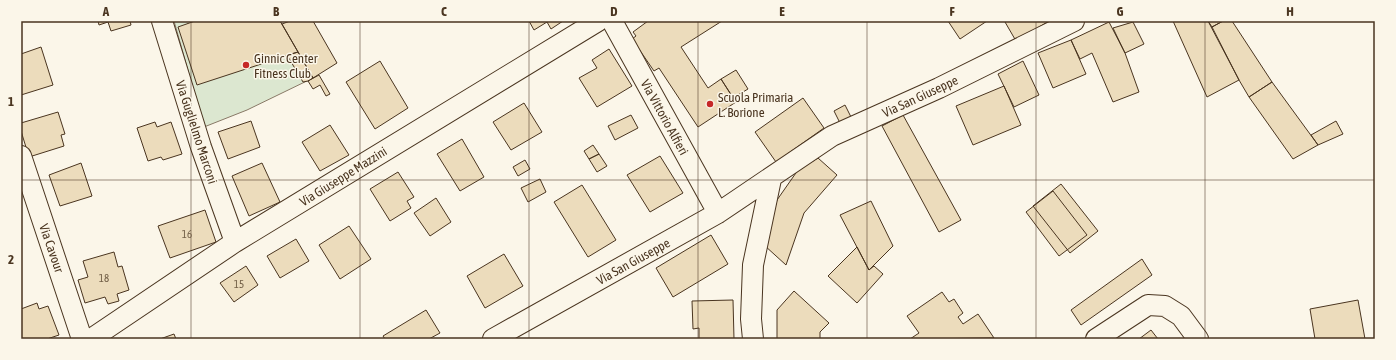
<svg xmlns="http://www.w3.org/2000/svg" width="1396" height="360" font-family="'Asap Condensed',sans-serif">
  <rect width="100%" height="100%" fill="#fbf6e9"/>
  <path fill="#dce7d0" stroke="#887966" d="M 174,21 L 280,21 L 313,78 L 247,110 L 204,127 Z"/>
  <path fill="#ecdcbc" stroke="#4a3520" d="M 98,21 L 130,21 L 131,25 L 111,31 L 108,22 L 99,25 Z
    M 195,21 L 280,21 L 298,52 L 197,85 L 178,27 Z
    M 290,21 L 313,21 L 337,63 L 313,78 L 282,24 Z
    M 529,21 L 563,21 L 551,29 L 547,22 L 534,30 Z
    M 648,21 L 722,21 L 681,47 L 708,88 L 721,79 L 736,102 L 698,127 L 659,68 L 654,71 L 632,39 L 636,36 L 633,32 Z
    M 948,21 L 987,21 L 960,39 Z
    M 1007,21 L 1049,21 L 1016,41 L 1005,22 Z
    M 1173,21 L 1208,21 L 1239,80 L 1207,97 Z
    M 1208,21 L 1223,21 L 1212,27 Z
    M 1223,21 L 1232,21 L 1272,82 L 1249,97 L 1239,80 L 1212,27 Z
    M 1109,22 L 1125,53 L 1139,92 L 1113,102 L 1092,53 L 1080,59 L 1071,40 Z
    M 1133,22 L 1144,44 L 1125,53 L 1113,28 Z
    M 1071,40 L 1086,74 L 1053,88 L 1038,53 Z
    M 41,47 L 53,85 L 21,95 L 21,54 Z
    M 609,49 L 632,86 L 597,107 L 579,78 L 597,68 L 592,60 Z
    M 298,52 L 313,78 L 308,81 L 303,82 L 287,55 Z
    M 380,61 L 408,108 L 375,129 L 346,82 Z
    M 1023,61 L 1039,95 L 1014,107 L 998,74 Z
    M 736,70 L 748,89 L 733,98 L 721,79 Z
    M 319,75 L 330,94 L 326,96 L 320,85 L 313,89 L 308,81 Z
    M 1272,82 L 1318,145 L 1293,159 L 1249,97 Z
    M 1004,86 L 1021,125 L 973,145 L 956,106 Z
    M 803,98 L 824,128 L 776,162 L 755,132 Z
    M 524,103 L 542,132 L 511,150 L 493,122 Z
    M 845,105 L 851,117 L 840,123 L 834,111 Z
    M 58,112 L 65,134 L 61,135 L 64,146 L 29,157 L 21,131 L 21,123 Z
    M 631,115 L 638,128 L 615,140 L 608,126 Z
    M 903,115 L 961,220 L 939,232 L 882,126 Z
    M 251,121 L 260,147 L 228,159 L 218,132 Z
    M 1336,121 L 1343,134 L 1318,145 L 1311,135 Z
    M 155,122 L 157,127 L 171,122 L 182,154 L 163,160 L 161,157 L 148,161 L 137,128 Z
    M 330,125 L 349,155 L 320,171 L 302,142 Z
    M 462,139 L 484,177 L 460,191 L 437,154 Z
    M 593,145 L 599,154 L 589,159 L 584,151 Z
    M 599,154 L 607,166 L 597,172 L 589,159 Z
    M 660,156 L 683,193 L 650,212 L 627,175 Z
    M 818,158 L 837,175 L 804,213 L 786,265 L 764,245 L 777,200 L 798,170 Z
    M 525,160 L 530,169 L 518,176 L 513,167 Z
    M 81,163 L 92,196 L 60,206 L 49,175 Z
    M 262,163 L 280,202 L 249,216 L 232,176 Z
    M 398,172 L 414,197 L 407,201 L 411,208 L 390,221 L 370,189 Z
    M 540,179 L 546,192 L 528,202 L 521,188 Z
    M 1061,184 L 1098,231 L 1070,253 L 1033,206 Z
    M 582,185 L 616,240 L 588,257 L 554,202 Z
    M 1053,191 L 1087,235 L 1059,256 L 1026,212 Z
    M 436,198 L 451,222 L 430,236 L 414,213 Z
    M 871,201 L 893,246 L 869,270 L 840,215 Z
    M 205,210 L 216,242 L 170,258 L 158,226 Z
    M 349,226 L 371,259 L 340,279 L 319,245 Z
    M 711,235 L 728,264 L 673,297 L 656,268 Z
    M 296,239 L 309,261 L 280,278 L 267,256 Z
    M 857,247 L 869,270 L 874,266 L 883,274 L 857,303 L 828,276 Z
    M 114,252 L 118,267 L 122,266 L 129,290 L 117,294 L 119,301 L 108,304 L 105,297 L 85,303 L 78,280 L 88,277 L 83,261 Z
    M 504,254 L 523,286 L 485,308 L 467,276 Z
    M 1142,259 L 1152,275 L 1081,325 L 1071,310 Z
    M 246,266 L 258,285 L 234,302 L 220,283 Z
    M 794,291 L 829,323 L 820,332 L 820,339 L 777,339 L 777,310 Z
    M 942,292 L 949,302 L 954,299 L 963,313 L 958,317 L 963,324 L 978,314 L 994,338 L 910,339 L 919,333 L 907,316 Z
    M 733,300 L 734,339 L 699,339 L 699,328 L 693,329 L 692,301 Z
    M 1358,300 L 1365,339 L 1314,339 L 1315,339 L 1310,309 Z
    M 37,303 L 39,309 L 48,306 L 59,335 L 47,339 L 21,339 L 21,309 Z
    M 426,310 L 440,333 L 429,339 L 385,339 L 383,336 Z
    M 1151,330 L 1158,339 L 1139,339 Z
    M 174,334 L 176,339 L 160,339 Z"/>
  <g fill="none" stroke-linecap="round" stroke-linejoin="round">
    <defs>
      <path id="street" d="M 162,21 L 201,147 L 235,242
        M 612,21 L 718,213
        M 21,156 L 82,339
        M 91,339 L 235,242 L 598,21
        M 493,339 L 718,213 L 832,136 L 939,88 L 1074,21
        M 753,339 L 751,319 L 753,265 L 771,179
        M 1096,339 L 1148,305 L 1165,306 L 1181,316 L 1198,339"/>
    </defs>
    <use href="#street" stroke="#4a3520" stroke-width="22"/>
    <use href="#street" stroke="#fbf6e9" stroke-width="20"/>
  </g>
  <path fill="none" stroke="#4a3520" stroke-width="1" stroke-opacity="0.55" d="M 191,21 L 191,339M 360,21 L 360,339M 529,21 L 529,339M 698,21 L 698,339M 867,21 L 867,339M 1036,21 L 1036,339M 1205,21 L 1205,339M 21,180 L 1375,180"/>
  <g fill="#c62828" stroke="#fbf6e9" stroke-width="1.5">
    <circle cx="246" cy="65" r="4"/>
    <circle cx="710" cy="104" r="4"/>
  </g>
  <g text-anchor="middle" stroke-width="3" stroke-linejoin="round" paint-order="stroke">
    <g font-size="11" fill="#725f47">
      <text x="187" y="238">16</text>
      <text x="104" y="282">18</text>
      <text x="239" y="288">15</text>
    </g>
    <g font-size="13" fill="#4a3520" stroke="#fbf6e9" text-anchor="start">
      <text x="254" y="63">Ginnic Center<tspan x="254" dy="15">Fitness Club</tspan></text>
      <text x="718" y="102">Scuola Primaria<tspan x="718" dy="15">L. Borione</tspan></text>
    </g>
    <g font-size="13" fill="#4a3520" stroke="#fbf6e9">
      <text transform="translate(920 96) rotate(-25)" y="5">Via San Giuseppe</text>
      <text transform="translate(665 117) rotate(61)" y="5">Via Vittorio Alfieri</text>
      <text transform="translate(197 132) rotate(72)" y="5">Via Guglielmo Marconi</text>
      <text transform="translate(343 176) rotate(-32)" y="5">Via Giuseppe Mazzini</text>
      <text transform="translate(52 248) rotate(71)" y="5">Via Cavour</text>
      <text transform="translate(633 261) rotate(-29)" y="5">Via San Giuseppe</text>
    </g>
  </g>
  <rect width="1396" height="360" fill="none" stroke="#fbf6e9" stroke-width="44"/>
  <rect x="22" y="22" width="1352" height="316" fill="none" stroke="#4a3520" stroke-width="1.5"/>
  <g font-size="13" text-anchor="middle" font-weight="bold" fill="#4a3520">
    <text x="106" y="16">A</text>
    <text x="276" y="16">B</text>
    <text x="444" y="16">C</text>
    <text x="614" y="16">D</text>
    <text x="782" y="16">E</text>
    <text x="952" y="16">F</text>
    <text x="1120" y="16">G</text>
    <text x="1290" y="16">H</text>
    <text x="11" y="106">1</text>
    <text x="11" y="264">2</text>
  </g>
</svg>
